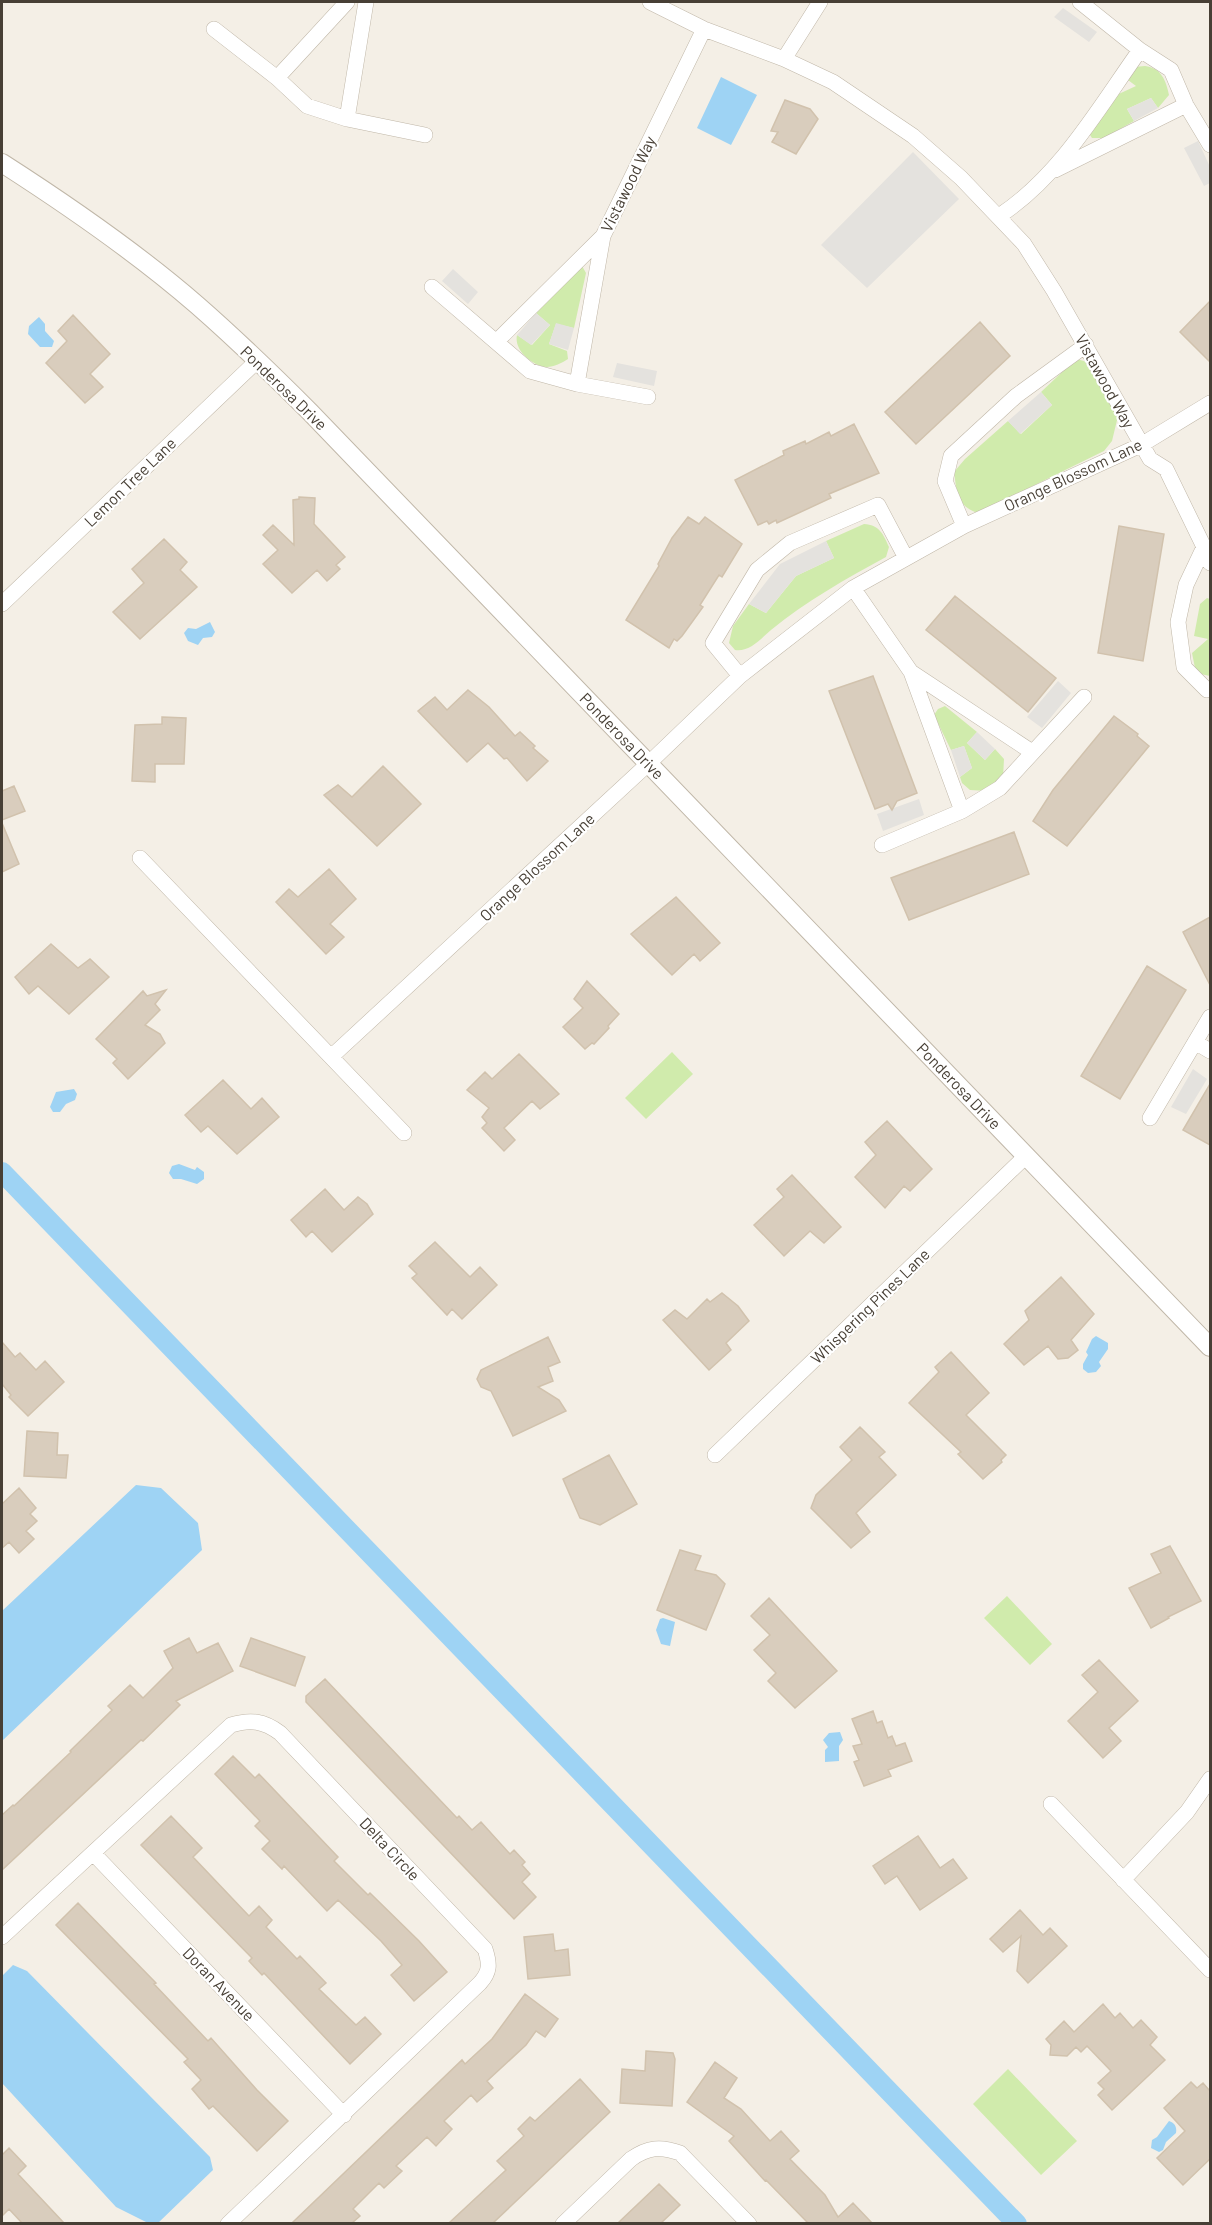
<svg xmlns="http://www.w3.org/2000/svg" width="1212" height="2225" font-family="Barlow,sans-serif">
  <rect width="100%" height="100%" fill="#f4efe6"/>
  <path fill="#d0ebac" d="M 1145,66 C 1161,68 1166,80 1169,95 L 1158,108 L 1151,98 L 1127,109 L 1134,121 L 1104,138 L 1092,138 L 1090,135 L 1110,98 L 1136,86 L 1124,77 L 1134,67 Z
    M 582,266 L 586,273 L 574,328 L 556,324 L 549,344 L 567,351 L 568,359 C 560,364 550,369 541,366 C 529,362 514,349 517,335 L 532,345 L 550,325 L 536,313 Z
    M 1076,359 L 1088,362 L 1118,416 L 1112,441 L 1104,451 L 978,513 C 957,506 957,493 954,472 L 965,459 L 1008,421 L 1021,434 L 1052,405 L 1041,392 Z
    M 864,524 C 879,525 883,533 889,547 L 886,557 C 846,579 806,601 771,630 C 760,639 750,652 735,650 L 729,643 L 733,626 L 749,604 L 766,613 L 796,576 L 834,558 L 826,541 Z
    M 1207,598 L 1210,599 L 1210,676 L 1196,673 L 1192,653 L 1208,639 L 1194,636 L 1200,604 Z
    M 945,706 L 977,732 L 967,743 L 985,760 L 995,749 L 1004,759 L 1003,778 L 987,791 L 970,790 L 962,783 L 960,777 L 972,768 L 964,746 L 951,750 L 934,715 L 938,709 Z
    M 672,1052 L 693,1074 L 646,1119 L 625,1098 Z
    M 1007,1596 L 1052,1644 L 1030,1665 L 984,1618 Z
    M 1008,2069 L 1077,2141 L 1041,2175 L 973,2104 Z"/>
  <path fill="#e4e2de" d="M 1063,8 L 1097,32 L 1089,42 L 1054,17 Z
    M 1151,98 L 1158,108 L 1134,121 L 1127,109 Z
    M 1198,141 L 1210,167 L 1210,183 L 1204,186 L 1184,148 Z
    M 913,152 L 959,199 L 867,288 L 821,245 Z
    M 453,269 L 478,292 L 468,304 L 442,281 Z
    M 536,313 L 550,325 L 531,345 L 517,335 Z
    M 556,323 L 574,328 L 568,350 L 549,344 Z
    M 617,363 L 657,371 L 654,386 L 613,377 Z
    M 1041,392 L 1052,405 L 1020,434 L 1008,421 Z
    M 826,541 L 834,558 L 796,576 L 766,613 L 749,604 L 780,564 Z
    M 1058,681 L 1071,693 L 1042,728 L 1027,717 Z
    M 977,732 L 995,749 L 985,760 L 967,743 Z
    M 964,746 L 972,768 L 960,777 L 951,750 Z
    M 919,799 L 924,815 L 883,831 L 877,814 Z
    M 1193,1069 L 1207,1079 L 1186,1114 L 1171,1107 Z"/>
  <path fill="#9ed3f4" d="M 721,77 L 757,95 L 731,145 L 697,128 Z
    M 39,317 L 45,324 L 45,331 L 54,341 L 52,347 L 40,347 L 28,334 L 29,326 Z
    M 210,622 L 215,632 L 212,637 L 203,638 L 198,645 L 188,641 L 184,633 L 188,628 L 196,629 Z
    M 74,1089 L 77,1094 L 75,1100 L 66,1104 L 60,1112 L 53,1112 L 50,1107 L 56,1092 Z
    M 179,1164 L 195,1170 L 197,1167 L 204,1172 L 204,1179 L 197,1184 L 181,1179 L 173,1179 L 169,1173 L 172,1166 Z
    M 1096,1336 L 1108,1343 L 1108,1349 L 1099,1362 L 1101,1366 L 1096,1372 L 1088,1373 L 1083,1369 L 1083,1364 L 1088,1355 L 1086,1352 L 1092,1339 Z
    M 136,1485 L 161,1488 L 198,1523 L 202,1550 L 2,1741 L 2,1611 Z
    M 663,1618 L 675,1622 L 670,1646 L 661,1644 L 656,1630 L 660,1619 Z
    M 840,1732 L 843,1740 L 839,1746 L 839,1761 L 825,1762 L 825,1750 L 828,1747 L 823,1740 L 829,1733 Z
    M 13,1965 L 27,1971 L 210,2157 L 213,2170 L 158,2223 L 148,2223 L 116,2207 L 2,2083 L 2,1976 Z
    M 1169,2121 C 1175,2123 1177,2127 1176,2133 L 1166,2142 L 1163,2150 L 1159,2152 L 1151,2148 L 1152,2140 L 1157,2137 Z"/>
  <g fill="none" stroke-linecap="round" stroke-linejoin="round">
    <path stroke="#9ed3f4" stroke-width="20" d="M 2,1172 L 1017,2224"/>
  </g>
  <path fill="#d9cdbd" stroke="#d1c2ad" stroke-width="1.5" d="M 785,100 L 810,109 L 818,119 L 796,154 L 772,142 L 778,132 L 771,131 Z
    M 1210,301 L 1210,362 L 1180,332 Z
    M 73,315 L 110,354 L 90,374 L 103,387 L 85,403 L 46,363 L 67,341 L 58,331 Z
    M 980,322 L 1010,356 L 916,444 L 885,412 Z
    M 854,424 L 879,473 L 829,494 L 831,498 L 777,523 L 776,520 L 769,524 L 767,521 L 758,525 L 735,480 L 784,455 L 783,451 L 805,441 L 806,444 L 829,432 L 831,436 Z
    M 299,497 L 315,498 L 314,524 L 345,557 L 336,565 L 340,569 L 327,581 L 317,570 L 292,593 L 263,564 L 278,550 L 263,535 L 273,525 L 294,545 L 293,500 L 299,499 Z
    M 688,517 L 699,524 L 705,517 L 742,544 L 722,577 L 719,575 L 700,605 L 703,607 L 682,636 L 677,641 L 674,639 L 669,648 L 626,620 L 659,566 L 658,564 L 672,538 Z
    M 1119,526 L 1164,534 L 1143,661 L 1098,653 Z
    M 164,539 L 187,562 L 180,570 L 197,587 L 140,639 L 113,612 L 144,583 L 132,569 Z
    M 955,596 L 1056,678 L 1028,712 L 926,630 Z
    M 873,676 L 917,793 L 897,801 L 892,810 L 888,804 L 875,809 L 829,691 Z
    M 468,690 L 489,707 L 515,736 L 520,732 L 535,746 L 533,748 L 548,761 L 527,781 L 507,758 L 504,759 L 488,743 L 467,762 L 418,711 L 435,697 L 447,710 Z
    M 1114,716 L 1138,734 L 1137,736 L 1149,746 L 1067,846 L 1033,821 L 1053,790 Z
    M 162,717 L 186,718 L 184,764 L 155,764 L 155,782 L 132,781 L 135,725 L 162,724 Z
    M 383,766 L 421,804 L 377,846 L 324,795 L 338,785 L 352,797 Z
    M 14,786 L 25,811 L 2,820 L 2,791 Z
    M 2,823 L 19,864 L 2,872 Z
    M 1014,832 L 1029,874 L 909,920 L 891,878 Z
    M 329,869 L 356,899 L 330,924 L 344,937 L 326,954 L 276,902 L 289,889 L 298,897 Z
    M 676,897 L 720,943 L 700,961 L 694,954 L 672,975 L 631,934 Z
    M 1210,917 L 1210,985 L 1183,932 Z
    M 51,944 L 78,968 L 90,959 L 109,977 L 69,1014 L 38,986 L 29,994 L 15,977 Z
    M 1147,966 L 1186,990 L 1120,1099 L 1081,1076 Z
    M 587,981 L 619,1014 L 608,1026 L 609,1028 L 594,1044 L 592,1043 L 585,1049 L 563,1027 L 583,1008 L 574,999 Z
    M 166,990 L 155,1004 L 160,1010 L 145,1025 L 160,1034 L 165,1043 L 128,1079 L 113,1063 L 117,1059 L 96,1039 L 143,991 L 147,996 Z
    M 519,1054 L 559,1094 L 540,1109 L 532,1101 L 504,1128 L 515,1140 L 504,1151 L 482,1128 L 487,1123 L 482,1117 L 489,1108 L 467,1090 L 485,1072 L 492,1079 Z
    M 223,1080 L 251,1109 L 262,1098 L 279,1117 L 237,1154 L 208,1126 L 201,1132 L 185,1115 Z
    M 1210,1084 L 1210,1145 L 1183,1130 Z
    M 887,1121 L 932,1169 L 910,1191 L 904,1186 L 885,1208 L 855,1177 L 876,1155 L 865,1142 Z
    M 792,1175 L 841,1227 L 824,1243 L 810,1231 L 784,1256 L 754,1225 L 784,1197 L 777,1189 Z
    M 325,1189 L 344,1210 L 358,1197 L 367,1204 L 373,1214 L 332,1252 L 312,1231 L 306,1237 L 291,1220 Z
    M 435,1242 L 470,1277 L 480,1267 L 497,1285 L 462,1319 L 452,1309 L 447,1315 L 412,1278 L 417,1274 L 409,1266 Z
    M 1061,1277 L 1094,1314 L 1071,1340 L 1078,1350 L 1068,1358 L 1058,1359 L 1048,1346 L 1024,1365 L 1004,1344 L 1029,1320 L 1025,1311 Z
    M 722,1293 L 738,1306 L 749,1321 L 726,1343 L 731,1350 L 709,1370 L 663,1320 L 675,1310 L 687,1319 L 707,1299 L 710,1302 Z
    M 548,1337 L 560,1362 L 548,1367 L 553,1381 L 538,1387 L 559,1400 L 566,1411 L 513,1436 L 491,1391 L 481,1387 L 477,1379 L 481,1370 Z
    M 2,1342 L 15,1357 L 20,1353 L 36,1370 L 45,1361 L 64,1382 L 28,1416 L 9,1397 L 11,1395 L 2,1384 Z
    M 951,1352 L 989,1393 L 966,1415 L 1006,1455 L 1001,1460 L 1002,1462 L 983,1479 L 958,1454 L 961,1452 L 909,1403 L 939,1372 L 935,1367 Z
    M 860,1427 L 885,1452 L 879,1457 L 896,1475 L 856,1513 L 870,1532 L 851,1548 L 811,1508 L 816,1495 L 852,1460 L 840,1447 Z
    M 27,1431 L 58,1433 L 57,1455 L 68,1455 L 66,1478 L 24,1476 Z
    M 609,1455 L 637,1504 L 600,1525 L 580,1518 L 563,1479 Z
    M 19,1488 L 36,1508 L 30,1514 L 37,1521 L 26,1531 L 34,1539 L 19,1553 L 9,1542 L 2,1548 L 2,1504 Z
    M 1170,1546 L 1201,1601 L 1168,1617 L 1169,1618 L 1151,1628 L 1129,1588 L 1161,1573 L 1151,1554 Z
    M 680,1550 L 701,1556 L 695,1570 L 716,1575 L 725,1584 L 706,1630 L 657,1610 Z
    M 769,1598 L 837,1671 L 795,1708 L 768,1681 L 776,1673 L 754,1650 L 770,1635 L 751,1616 Z
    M 189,1638 L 197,1653 L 218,1643 L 233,1671 L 176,1701 L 180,1705 L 143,1741 L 141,1740 L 2,1870 L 2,1815 L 13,1805 L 14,1806 L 71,1752 L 70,1751 L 112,1710 L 108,1706 L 130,1685 L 143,1698 L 173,1668 L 164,1651 Z
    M 251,1638 L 305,1657 L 295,1686 L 240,1666 Z
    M 1099,1660 L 1138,1701 L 1109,1728 L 1121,1741 L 1103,1758 L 1068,1721 L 1098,1692 L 1082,1675 Z
    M 325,1679 L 457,1818 L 459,1816 L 472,1830 L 481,1822 L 510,1854 L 514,1850 L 525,1862 L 522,1865 L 530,1874 L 522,1882 L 536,1897 L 514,1919 L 306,1702 L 306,1696 Z
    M 873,1711 L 877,1723 L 882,1721 L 888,1738 L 892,1736 L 896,1746 L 905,1743 L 912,1761 L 888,1770 L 891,1776 L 864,1786 L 854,1762 L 859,1760 L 853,1746 L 862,1744 L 852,1719 Z
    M 233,1756 L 255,1778 L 259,1774 L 338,1857 L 334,1861 L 368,1895 L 370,1893 L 419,1941 L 447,1972 L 414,2001 L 391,1975 L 402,1965 L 381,1941 L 338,1900 L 327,1911 L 284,1866 L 282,1869 L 262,1849 L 270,1841 L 255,1826 L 260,1821 L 215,1774 Z
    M 171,1816 L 202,1848 L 193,1857 L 249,1916 L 259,1906 L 272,1920 L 266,1927 L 297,1959 L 300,1956 L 326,1983 L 319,1989 L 356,2025 L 365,2017 L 381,2034 L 350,2064 L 264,1973 L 262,1975 L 249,1961 L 252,1958 L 141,1845 Z
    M 918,1836 L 940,1868 L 953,1859 L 967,1878 L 920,1910 L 897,1876 L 885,1884 L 873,1866 Z
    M 78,1903 L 156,1983 L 154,1984 L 208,2041 L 211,2038 L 257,2090 L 288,2121 L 257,2151 L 213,2106 L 209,2109 L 192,2089 L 201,2080 L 184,2062 L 188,2059 L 56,1925 Z
    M 1020,1910 L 1043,1935 L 1050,1928 L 1067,1946 L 1028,1983 L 1017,1971 L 1021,1936 L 1003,1952 L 990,1939 Z
    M 553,1934 L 555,1951 L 568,1949 L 570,1975 L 528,1979 L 524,1937 Z
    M 525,1994 L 558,2019 L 545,2037 L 536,2031 L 526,2045 L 487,2081 L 493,2088 L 477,2102 L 471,2095 L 444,2121 L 452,2129 L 436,2146 L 427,2137 L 396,2166 L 402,2171 L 384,2188 L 379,2183 L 353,2209 L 360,2216 L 352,2223 L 292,2223 L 462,2060 L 465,2064 L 492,2039 Z
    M 1103,2004 L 1115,2018 L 1120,2013 L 1133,2028 L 1141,2020 L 1157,2037 L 1150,2045 L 1165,2060 L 1112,2110 L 1098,2095 L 1104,2089 L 1098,2083 L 1111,2071 L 1087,2046 L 1081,2052 L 1076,2047 L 1067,2056 L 1050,2055 L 1051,2045 L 1046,2039 L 1064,2021 L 1074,2032 Z
    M 646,2051 L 673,2053 L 675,2059 L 672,2106 L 620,2103 L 622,2069 L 645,2071 Z
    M 715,2062 L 737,2078 L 724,2098 L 741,2109 L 770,2141 L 781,2131 L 799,2151 L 790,2159 L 825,2195 L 838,2217 L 853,2203 L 872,2223 L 808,2223 L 766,2180 L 765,2181 L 729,2141 L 734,2136 L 687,2102 Z
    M 580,2079 L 610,2112 L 493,2223 L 449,2223 L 506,2170 L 497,2161 L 524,2136 L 518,2129 L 530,2117 L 535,2121 Z
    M 1191,2082 L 1197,2088 L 1203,2083 L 1210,2091 L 1210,2159 L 1183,2185 L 1157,2158 L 1185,2131 L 1164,2108 Z
    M 9,2148 L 26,2166 L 18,2174 L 64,2223 L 22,2223 L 9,2209 L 2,2216 L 2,2155 Z
    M 659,2184 L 680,2205 L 661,2223 L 618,2223 Z"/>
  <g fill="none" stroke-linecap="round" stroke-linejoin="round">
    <defs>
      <path id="minor" d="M 650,2 L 704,29 L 784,59 L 833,82 L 913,136 L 961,178 L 1024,244 L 1054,291 L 1150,459 L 1166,469 L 1204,547
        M 1080,2 L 1140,50 L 1171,70 L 1186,105 L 1210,145
        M 214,29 L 277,78 L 307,106 L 347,119 L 425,135
        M 784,59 L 820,2
        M 277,78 L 347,2
        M 347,119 L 366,2
        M 1055,170 L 1186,105
        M 999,216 C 1060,176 1098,109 1140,50
        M 432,287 L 530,371 L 577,384 L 648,397
        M 497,341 L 603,236
        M 577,384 L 603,236 L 704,29
        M 964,526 L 945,481 L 951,456 L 1016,396 L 1086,345
        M 1210,563 L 1204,547 L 1186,585 L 1178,622 L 1184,667 L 1207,690 L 1210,689
        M 853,588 L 911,672 L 1032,752
        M 2,604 L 258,360
        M 911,672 L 962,811
        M 740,676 L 713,643 L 757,570 L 790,543 L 878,505 L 906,558
        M 882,845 L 962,811 L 1000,788 L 1084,697
        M 140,858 L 404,1133
        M 1195,1042 L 1210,1051
        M 331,1057 L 648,764 L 740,676 L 853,588 L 964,526 L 1141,445 L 1210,403
        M 1150,1118 L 1210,1017
        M 715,1455 L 1026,1156
        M 1051,1804 L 1210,1970
        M 93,1853 L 344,2115
        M 1123,1880 L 1187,1812 L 1210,1779
        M 2,1937 L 231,1725 C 251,1719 264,1721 280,1733 L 485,1949 C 490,1964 490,1972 480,1983 L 228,2224
        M 563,2224 L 631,2159 C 648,2147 661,2146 680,2153 L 749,2224"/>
      <path id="tertiary" d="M 2,163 C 69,206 136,252 197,305 C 236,339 273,375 310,412 L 1210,1347"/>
    </defs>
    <use href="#minor" stroke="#c0b7a8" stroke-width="16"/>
    <use href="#tertiary" stroke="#c0b7a8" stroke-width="20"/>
    <use href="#minor" stroke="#fff" stroke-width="15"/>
    <use href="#tertiary" stroke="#fff" stroke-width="18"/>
  </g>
  <g text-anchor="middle" stroke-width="4.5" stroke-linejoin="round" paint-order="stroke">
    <g font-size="16" fill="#473f35" stroke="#fff">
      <text transform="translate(628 184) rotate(-64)" y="6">Vistawood Way</text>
      <text transform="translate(1105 381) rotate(61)" y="6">Vistawood Way</text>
      <text transform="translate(284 388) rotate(44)" y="6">Ponderosa Drive</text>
      <text transform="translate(1073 475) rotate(-25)" y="6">Orange Blossom Lane</text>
      <text transform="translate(130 482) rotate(-44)" y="6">Lemon Tree Lane</text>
      <text transform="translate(622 736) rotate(46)" y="6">Ponderosa Drive</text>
      <text transform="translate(537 867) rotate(-43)" y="6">Orange Blossom Lane</text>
      <text transform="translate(959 1086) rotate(46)" y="6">Ponderosa Drive</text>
      <text transform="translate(870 1306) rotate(-44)" y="6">Whispering Pines Lane</text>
      <text transform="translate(390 1849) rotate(47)" y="6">Delta Circle</text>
      <text transform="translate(219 1984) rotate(46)" y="6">Doran Avenue</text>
    </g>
  </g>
  <rect width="1212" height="2225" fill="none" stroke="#473f35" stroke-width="6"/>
</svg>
